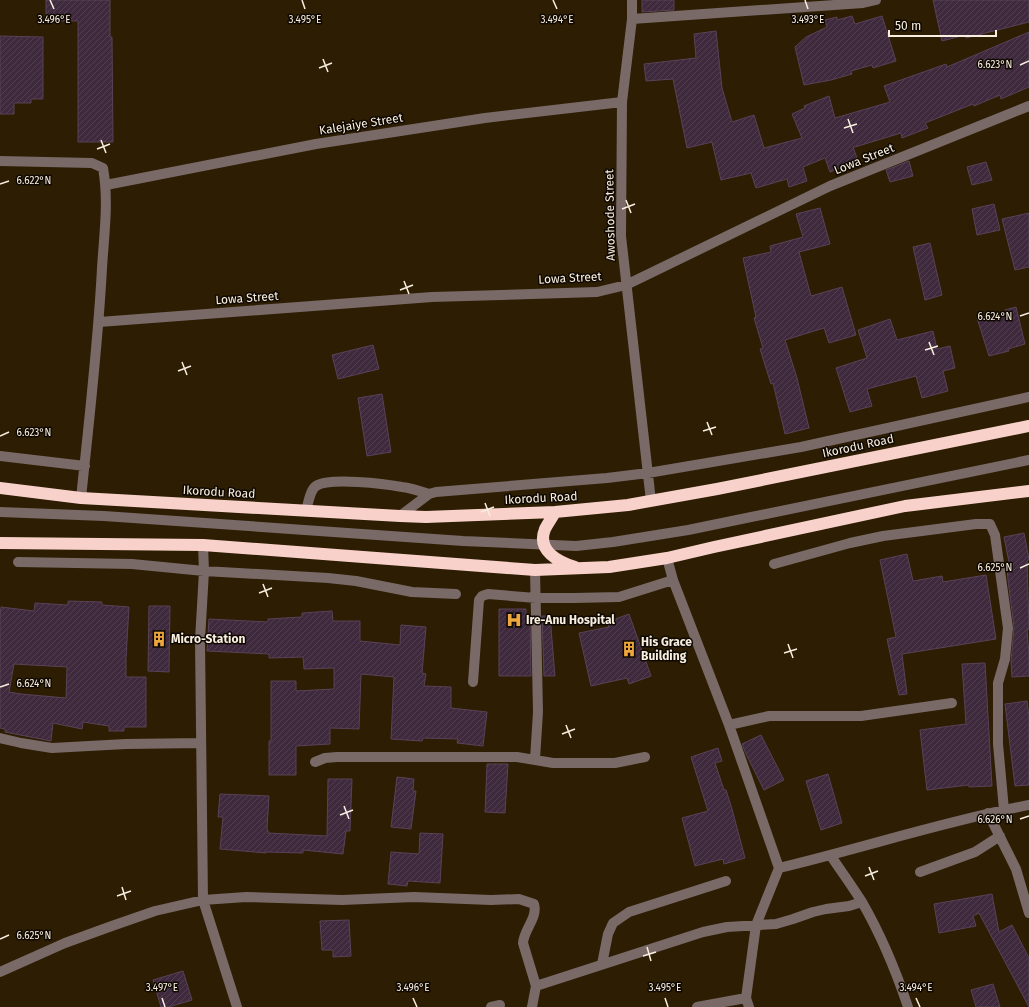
<svg xmlns="http://www.w3.org/2000/svg" width="1029" height="1007" font-family="'Fira Sans',sans-serif">
  <defs>
    <pattern id="building-hatch" width="6" height="6" patternUnits="userSpaceOnUse"><rect width="6" height="6" fill="#3e293d"/><path d="M-1 1l2-2M0 6l6-6M5 7l2-2" fill="none" stroke="#513e50"/></pattern>
  </defs>
  <rect width="100%" height="100%" fill="#2c1d03"/>
  <path fill="url(#building-hatch)" stroke="#594257" fill-rule="evenodd" d="M 46,0 L 110,0 L 110,37 L 112,37 L 113,142 L 78,142 L 78,21 L 46,21 Z
    M 642,0 L 674,0 L 674,10 L 642,12 Z
    M 933,0 L 1029,0 L 1029,22 L 966,38 L 965,35 L 942,41 Z
    M 852,16 L 855,24 L 882,16 L 896,61 L 873,68 L 872,65 L 851,71 L 852,74 L 831,80 L 804,85 L 795,47 L 806,37 L 827,27 L 825,20 L 837,17 L 837,20 Z
    M 716,31 L 722,88 L 732,122 L 754,115 L 764,148 L 802,138 L 792,114 L 805,108 L 804,106 L 829,96 L 835,118 L 890,102 L 884,86 L 946,64 L 947,67 L 1029,32 L 1029,87 L 1001,99 L 1000,95 L 974,106 L 973,104 L 925,123 L 928,128 L 902,138 L 901,133 L 855,147 L 853,147 L 858,161 L 830,172 L 825,158 L 803,167 L 807,181 L 789,187 L 787,179 L 756,188 L 751,173 L 721,180 L 712,142 L 687,148 L 673,79 L 646,81 L 644,64 L 696,58 L 694,34 Z
    M 0,36 L 43,37 L 43,99 L 31,99 L 31,103 L 14,103 L 14,114 L 0,114 Z
    M 909,161 L 913,176 L 890,182 L 886,170 Z
    M 986,162 L 992,180 L 972,185 L 967,167 Z
    M 994,204 L 1000,230 L 977,235 L 972,209 Z
    M 820,208 L 830,244 L 799,252 L 811,296 L 842,287 L 856,335 L 829,343 L 824,328 L 785,340 L 797,378 L 809,428 L 785,434 L 773,383 L 771,384 L 760,349 L 763,348 L 754,318 L 756,317 L 743,258 L 771,252 L 770,246 L 803,237 L 796,214 Z
    M 1029,213 L 1029,267 L 1015,270 L 1002,219 Z
    M 930,243 L 942,295 L 925,300 L 913,247 Z
    M 1016,307 L 1025,344 L 1008,349 L 1009,351 L 989,356 L 977,318 L 1006,312 L 1005,310 Z
    M 890,319 L 897,340 L 933,331 L 937,349 L 950,346 L 955,368 L 943,371 L 948,391 L 922,398 L 916,376 L 867,389 L 872,406 L 850,412 L 836,368 L 867,358 L 858,330 Z
    M 373,345 L 379,369 L 338,379 L 332,355 Z
    M 382,394 L 391,452 L 367,456 L 358,398 Z
    M 1024,533 L 1029,559 L 1027,561 L 1029,629 L 1027,630 L 1029,654 L 1029,676 L 1012,677 L 1011,662 L 1014,627 L 1008,580 L 1007,567 L 1010,567 L 1004,537 Z
    M 907,554 L 913,581 L 942,576 L 943,582 L 986,575 L 996,639 L 902,654 L 907,694 L 899,695 L 887,639 L 896,637 L 880,560 Z
    M 68,601 L 102,602 L 102,605 L 129,607 L 126,658 L 126,677 L 146,677 L 146,727 L 124,727 L 124,731 L 109,731 L 109,726 L 83,722 L 82,729 L 53,723 L 51,741 L 5,732 L 5,729 L 0,728 L 0,617 L 1,607 L 34,611 L 35,603 L 68,605 ZM 14,664 L 67,667 L 66,698 L 21,694 L 9,692 Z
    M 149,606 L 170,606 L 169,672 L 148,671 Z
    M 499,609 L 526,609 L 526,617 L 530,617 L 531,676 L 499,676 Z
    M 332,611 L 333,621 L 360,621 L 360,641 L 400,645 L 401,625 L 426,627 L 422,673 L 426,674 L 424,686 L 451,687 L 451,708 L 487,712 L 483,746 L 457,743 L 458,739 L 423,738 L 422,741 L 391,739 L 394,677 L 361,674 L 359,729 L 330,728 L 330,744 L 296,746 L 296,775 L 269,775 L 269,741 L 271,741 L 271,681 L 296,681 L 296,691 L 334,689 L 334,668 L 304,669 L 303,657 L 269,658 L 269,654 L 207,651 L 209,619 L 268,622 L 268,619 L 302,617 L 302,613 Z
    M 629,614 L 651,676 L 629,684 L 627,678 L 591,686 L 579,633 L 609,627 L 607,622 Z
    M 542,616 L 550,616 L 555,676 L 544,676 Z
    M 985,663 L 992,786 L 969,787 L 969,785 L 927,790 L 920,730 L 966,724 L 962,664 Z
    M 1027,701 L 1029,717 L 1029,785 L 1015,786 L 1005,704 Z
    M 761,735 L 784,780 L 764,790 L 746,754 L 742,744 Z
    M 718,748 L 722,761 L 715,763 L 724,790 L 726,790 L 732,809 L 745,858 L 724,864 L 723,859 L 695,866 L 682,818 L 708,811 L 691,757 Z
    M 487,764 L 508,764 L 505,813 L 485,812 Z
    M 828,774 L 842,823 L 821,830 L 806,781 Z
    M 397,777 L 414,779 L 413,791 L 416,791 L 411,829 L 391,827 Z
    M 328,779 L 352,779 L 350,831 L 346,831 L 343,854 L 303,850 L 303,853 L 266,852 L 266,853 L 220,849 L 223,817 L 218,817 L 220,794 L 269,796 L 267,829 L 268,830 L 268,833 L 327,836 Z
    M 420,833 L 443,834 L 440,883 L 408,881 L 407,886 L 388,884 L 391,852 L 419,854 Z
    M 992,894 L 999,932 L 1012,925 L 1029,958 L 1029,1007 L 979,913 L 973,916 L 976,926 L 939,933 L 934,904 Z
    M 349,920 L 351,956 L 333,957 L 333,950 L 322,950 L 320,921 Z
    M 183,971 L 192,1000 L 169,1007 L 161,1007 L 153,980 Z
    M 993,984 L 1000,1007 L 976,1007 L 971,990 Z"/>
  <g fill="none" stroke-linecap="round" stroke-linejoin="round">
    <path stroke="#796967" stroke-width="10" d="M 632,0 L 632,19 L 622,102 L 621,236 L 651,501
      M 632,19 L 863,3 L 876,0
      M 0,161 L 92,163 L 103,168 C 109,201 104,235 102,268 C 98,345 89,421 81,498
      M 106,185 L 316,144 L 485,118 L 622,102
      M 99,322 L 432,297 L 597,292 L 626,285 L 830,186 L 1029,106
      M 0,456 L 85,466
      M 306,511 C 308,504 310,490 316,486 C 329,477 386,484 402,487 C 411,488 420,491 429,494
      M 0,512 L 104,516 L 463,541 L 576,546 L 613,542 L 688,530 L 1029,460
      M 400,516 L 429,494 L 436,492 L 607,478 L 648,473 L 801,447 L 1029,397
      M 203,545 L 204,571 L 200,640 L 203,900 L 237,1007
      M 667,558 L 673,580 L 729,725 L 779,868 L 756,925 L 746,998 L 749,1007
      M 18,562 L 132,564 L 204,571 L 328,578 L 356,581 L 412,592 L 456,594
      M 774,564 L 850,543 L 883,536 L 976,524 L 990,524 L 995,535 L 1008,628 L 1005,659 L 998,683 L 998,744 L 1004,810
      M 473,682 L 479,600 L 482,596 L 488,594 L 536,598 L 574,598 L 619,597 L 673,580
      M 729,725 L 769,716 L 861,716 L 952,703
      M 0,738 L 21,743 L 52,748 L 126,744 L 201,743
      M 535,759 L 538,712 L 535,570
      M 315,762 L 325,758 L 337,757 L 517,757 L 553,763 L 615,763 L 645,757
      M 988,813 L 1016,869 L 1029,913
      M 831,856 C 841,871 852,886 862,902 C 881,935 896,971 908,1007
      M 779,868 C 863,848 945,821 1029,805
      M 920,872 L 975,852 L 1000,836
      M 602,964 L 608,934 L 613,923 L 629,912 L 726,881
      M 0,972 L 65,943 L 109,927 L 155,911 L 203,900 L 246,897 L 342,900 L 414,897 L 491,900 L 519,899 L 534,904 C 538,918 524,929 523,943 L 536,986 L 532,1007
      M 536,986 L 703,932 L 727,927 L 776,924 L 793,919 L 813,912 L 826,909 L 849,906 L 862,902
      M 491,1007 L 500,1005
      M 697,1007 L 746,998"/>
    <path stroke="#f9d1cb" stroke-width="12" d="M 0,488 L 81,498 L 400,516 L 426,517 L 555,512 L 628,505 L 717,489 L 1029,426
      M 555,512 C 552,518 548,523 545,529 C 536,551 559,562 575,567
      M 0,543 L 203,545 L 535,570 L 609,567 L 667,558 L 714,547 L 905,506 L 1029,491"/>
  </g>
  <path fill="none" stroke="#f9efe0" stroke-width="1.5" d="M 50,0 L 54,9M 302,0 L 305,9M 553,0 L 557,9M 805,0 L 808,9M 323,59 L 328,72M 1020,65 L 1029,61M 319,68 L 332,63M 848,119 L 853,133M 844,128 L 857,124M 101,140 L 106,153M 97,149 L 110,144M 0,184 L 9,181M 626,200 L 631,213M 622,209 L 635,204M 404,281 L 409,294M 400,290 L 413,285M 1020,316 L 1029,313M 929,342 L 934,355M 925,350 L 938,346M 182,362 L 187,375M 178,371 L 191,366M 707,422 L 712,435M 703,431 L 716,427M 0,436 L 9,432M 485,503 L 490,516M 481,512 L 494,507M 1020,568 L 1029,564M 263,584 L 268,597M 259,593 L 272,588M 788,644 L 793,658M 784,653 L 797,649M 0,687 L 9,684M 566,725 L 571,738M 562,734 L 575,729M 344,806 L 349,819M 340,815 L 353,810M 1020,819 L 1029,816M 869,867 L 874,880M 865,876 L 878,871M 122,887 L 126,900M 117,896 L 131,891M 0,939 L 9,935M 647,947 L 651,961M 643,956 L 656,952M 162,998 L 165,1007M 413,998 L 417,1007M 665,998 L 668,1007M 916,998 L 920,1007"/>
  <defs>
    <symbol id="hospital-bare" viewBox="-9 -9 18 18"><path d="M-5-5h3v3.5h4V-5h3V5h-3V1.5h-4V5h-3Z" fill="#eea73c" stroke="#0f0902" stroke-width="2.5" paint-order="stroke"/></symbol>
    <symbol id="building-bare" viewBox="-9 -9 18 18"><path d="M-4-6H4V6H1V3H-1V6H-4ZM-2.5-4.3h1.7v1.8h-1.7ZM.8-4.3h1.7v1.8H.8ZM-2.5-1h1.7V.8h-1.7ZM.8-1h1.7V.8H.8Z" fill="#eea73c" stroke="#0f0902" stroke-width="2.5" paint-order="stroke"/></symbol>
  </defs>
  <g fill-rule="evenodd">
    <use href="#hospital-bare" x="503" y="609" width="22" height="22"/>
    <use href="#building-bare" x="148" y="628" width="22" height="22"/>
    <use href="#building-bare" x="618" y="638" width="22" height="22"/>
  </g>
  <g text-anchor="middle" stroke-width="3" stroke-linejoin="round" paint-order="stroke">
    <g font-size="12" fill="#f9efe0" stroke="#0f0902">
      <text transform="translate(361 124) rotate(-9)" y="4">Kalejaiye Street</text>
      <text transform="translate(864 159) rotate(-22)" y="4">Lowa Street</text>
      <text transform="translate(610 215) rotate(-91)" y="4">Awoshode Street</text>
      <text transform="translate(570 278) rotate(-3)" y="4">Lowa Street</text>
      <text transform="translate(247 298) rotate(-4)" y="4">Lowa Street</text>
      <text transform="translate(858 446) rotate(-12)" y="4">Ikorodu Road</text>
      <text transform="translate(219 492) rotate(3)" y="4">Ikorodu Road</text>
      <text transform="translate(541 498) rotate(-3)" y="4">Ikorodu Road</text>
    </g>
    <g font-size="12" font-weight="bold" fill="#f9efe0" stroke="#0f0902" text-anchor="start">
      <text x="526" y="624">Ire-Anu Hospital</text>
      <text x="171" y="643">Micro-Station</text>
      <text x="641" y="646">His Grace<tspan x="641" dy="14">Building</tspan></text>
    </g>
  </g>
  <g font-size="10" text-anchor="middle" fill="#f9efe0" stroke="#0f0902" stroke-width="3" stroke-linejoin="round" paint-order="stroke">
    <text x="54" y="23">3.496°E</text>
    <text x="305" y="23">3.495°E</text>
    <text x="557" y="23">3.494°E</text>
    <text x="808" y="23">3.493°E</text>
    <text x="995" y="68">6.623°N</text>
    <text x="34" y="184">6.622°N</text>
    <text x="995" y="320">6.624°N</text>
    <text x="34" y="436">6.623°N</text>
    <text x="995" y="571">6.625°N</text>
    <text x="34" y="687">6.624°N</text>
    <text x="995" y="823">6.626°N</text>
    <text x="34" y="939">6.625°N</text>
    <text x="162" y="991">3.497°E</text>
    <text x="413" y="991">3.496°E</text>
    <text x="665" y="991">3.495°E</text>
    <text x="916" y="991">3.494°E</text>
  </g>
  <path d="M889 30v6h107v-6" fill="none" stroke="#f9efe0" stroke-width="2"/>
  <text x="895" y="30" font-size="12" fill="#f9efe0" stroke="#0f0902" stroke-width="3" paint-order="stroke">50 m</text>
</svg>
